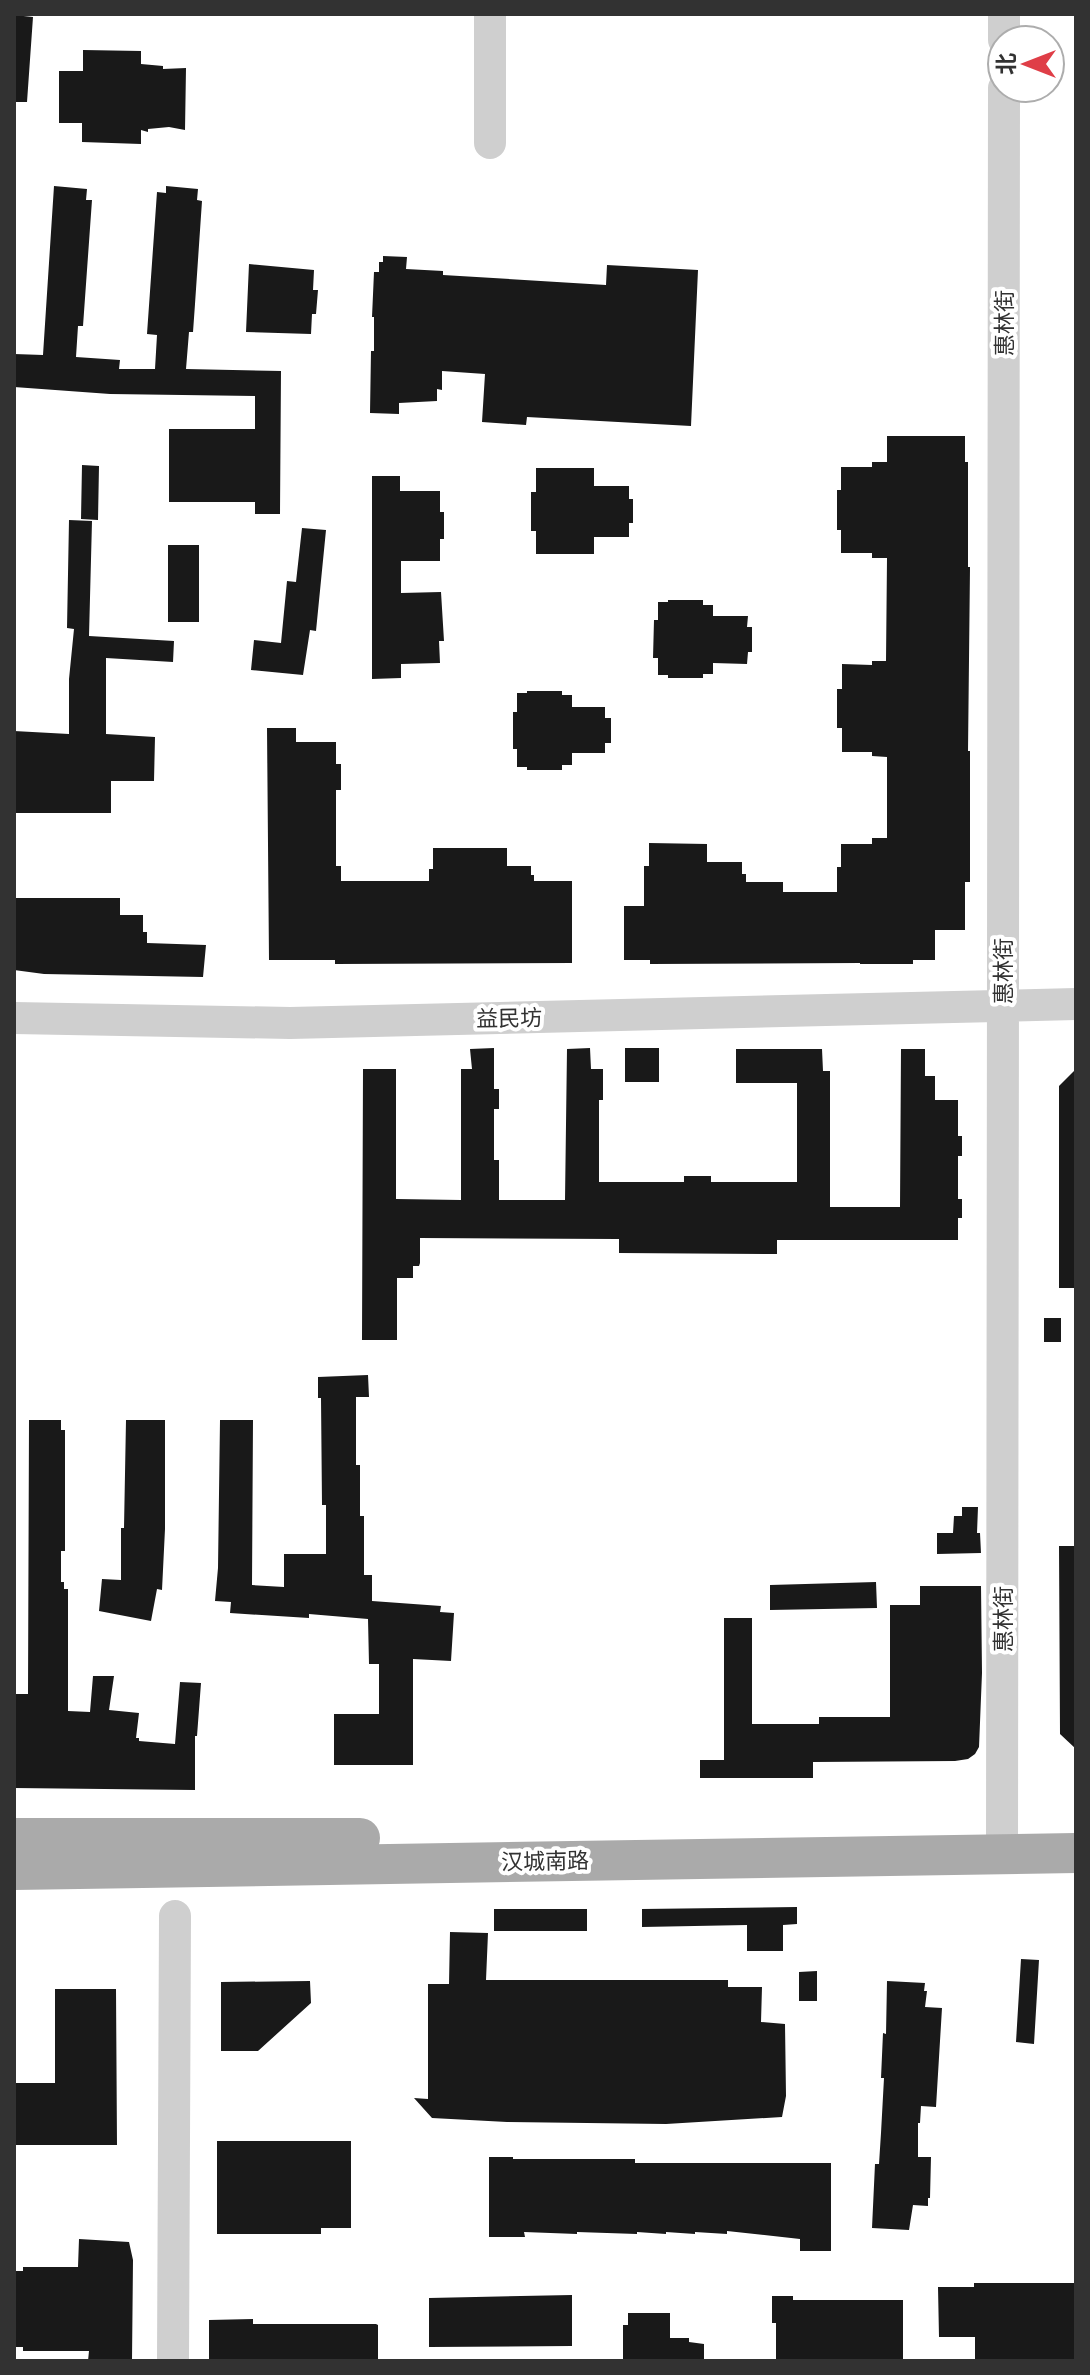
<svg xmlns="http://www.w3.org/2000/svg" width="1090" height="2375" font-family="'IBM Plex Sans','Noto Sans SC',sans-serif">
  <rect width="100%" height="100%" fill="#fff"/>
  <path fill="#191919" d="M 14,15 L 33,17 L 27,102 L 14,102 Z
    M 83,50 L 141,51 L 141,64 L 163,66 L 163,69 L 186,68 L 185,130 L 169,127 L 148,129 L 148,132 L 141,130 L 141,144 L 82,142 L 82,123 L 59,123 L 59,71 L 83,71 Z
    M 54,186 L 87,189 L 86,200 L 92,200 L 83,326 L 78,326 L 76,357 L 120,360 L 119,369 L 155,369 L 157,335 L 147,334 L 157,192 L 166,193 L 166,186 L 198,189 L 197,200 L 202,201 L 195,304 L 193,332 L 189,332 L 186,369 L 281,371 L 280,514 L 255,514 L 255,502 L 169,502 L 169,429 L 255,429 L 255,396 L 110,394 L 14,387 L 14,354 L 43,355 Z
    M 383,256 L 407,257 L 406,269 L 443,271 L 443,275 L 606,285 L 607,265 L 698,270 L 691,426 L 527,417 L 526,425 L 482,422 L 485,374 L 442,371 L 442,390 L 437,389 L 437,401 L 399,403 L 399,414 L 370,413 L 371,351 L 374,351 L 374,317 L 372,317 L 374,272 L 379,272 L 379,262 L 383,262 Z
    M 249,264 L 314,270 L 313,290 L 318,290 L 316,314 L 312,314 L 311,334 L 246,332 Z
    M 887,436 L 965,436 L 965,462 L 968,462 L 968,567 L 970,567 L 968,751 L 970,751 L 970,882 L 965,882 L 965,930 L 935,930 L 935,960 L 913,960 L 913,964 L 860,964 L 860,963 L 650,964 L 650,960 L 624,960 L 624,906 L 644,906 L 644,866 L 649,866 L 649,843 L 707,844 L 707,862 L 742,862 L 742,874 L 746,874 L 746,882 L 783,882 L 783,892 L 837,892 L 837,867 L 841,867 L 841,844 L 872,844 L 872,838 L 887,838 L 887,757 L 872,756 L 872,752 L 842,752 L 842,728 L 837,728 L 837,689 L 842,689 L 842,664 L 872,665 L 872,661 L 886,661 L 887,558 L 872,558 L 872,553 L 841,553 L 841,530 L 837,530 L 837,490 L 841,490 L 841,467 L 872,467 L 872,462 L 887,462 Z
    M 82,465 L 99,466 L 98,520 L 81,519 Z
    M 536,468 L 594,468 L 594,486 L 629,486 L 629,499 L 633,499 L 633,523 L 629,523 L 629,537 L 594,537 L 594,554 L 536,554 L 536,531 L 531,531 L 531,492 L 536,492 Z
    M 372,476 L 400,476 L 400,491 L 440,491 L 440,512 L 444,512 L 444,539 L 440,539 L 440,561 L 401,561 L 401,593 L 441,592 L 444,641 L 439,641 L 440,663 L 401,664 L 401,678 L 372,679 Z
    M 69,520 L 92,521 L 89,636 L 174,641 L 173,662 L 106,658 L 106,734 L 155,737 L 154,781 L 111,781 L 111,813 L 14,813 L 14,731 L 69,734 L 69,679 L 74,629 L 67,628 Z
    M 302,528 L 326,530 L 316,631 L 310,630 L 303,675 L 251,670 L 254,640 L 281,643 L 287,581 L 296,582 Z
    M 168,545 L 199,545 L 199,622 L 168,622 Z
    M 668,600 L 703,600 L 703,605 L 713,605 L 713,616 L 748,616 L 747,627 L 752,627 L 752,652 L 748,652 L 747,664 L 713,663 L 713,674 L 703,674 L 703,678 L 668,678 L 668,675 L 658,675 L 658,658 L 653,658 L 654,620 L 658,620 L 658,602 L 668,602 Z
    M 527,691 L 562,691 L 562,695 L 572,695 L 572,707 L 605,707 L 605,718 L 611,718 L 611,743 L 605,743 L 605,753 L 572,753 L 572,765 L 562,765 L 562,770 L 527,770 L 527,767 L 517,767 L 517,749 L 513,749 L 513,712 L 517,712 L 517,693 L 527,693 Z
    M 267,728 L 296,728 L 296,742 L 336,742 L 336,764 L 341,764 L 341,790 L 336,790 L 336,866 L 341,866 L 341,881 L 429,881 L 429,869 L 433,869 L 433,848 L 507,848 L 507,866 L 531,866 L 531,875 L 534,875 L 534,881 L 572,881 L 572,963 L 335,964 L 335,960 L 269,960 Z
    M 14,898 L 120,898 L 120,915 L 143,915 L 143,932 L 147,932 L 147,943 L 206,945 L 203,977 L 44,974 L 14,970 Z
    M 494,1048 L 494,1089 L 499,1089 L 499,1109 L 494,1109 L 494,1160 L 499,1160 L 499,1200 L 565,1200 L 567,1049 L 590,1048 L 591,1069 L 603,1069 L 603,1100 L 599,1100 L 599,1182 L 684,1182 L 684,1176 L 711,1176 L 711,1182 L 797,1182 L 797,1083 L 736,1083 L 736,1049 L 822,1049 L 823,1071 L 830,1071 L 830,1207 L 900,1207 L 901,1049 L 925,1049 L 925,1076 L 935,1076 L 935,1100 L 958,1100 L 958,1136 L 962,1136 L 962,1156 L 958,1156 L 958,1199 L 962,1199 L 962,1218 L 958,1218 L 958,1240 L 777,1240 L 777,1254 L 619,1253 L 619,1239 L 420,1238 L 420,1263 L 419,1266 L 413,1266 L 413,1278 L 397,1278 L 397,1340 L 362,1340 L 363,1069 L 396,1069 L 396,1199 L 461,1200 L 461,1069 L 472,1069 L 470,1049 Z
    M 625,1048 L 659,1048 L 659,1082 L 625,1082 Z
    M 1076,1069 L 1076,1288 L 1059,1288 L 1059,1086 Z
    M 1044,1318 L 1061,1318 L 1061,1342 L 1044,1342 Z
    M 368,1375 L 369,1397 L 356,1397 L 356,1465 L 360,1465 L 360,1516 L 364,1516 L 364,1575 L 372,1575 L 372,1601 L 441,1606 L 440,1612 L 454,1613 L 451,1661 L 413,1659 L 413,1765 L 334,1765 L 334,1714 L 379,1714 L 379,1664 L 369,1664 L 368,1619 L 309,1614 L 309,1618 L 230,1613 L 231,1602 L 215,1601 L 218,1568 L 220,1420 L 253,1420 L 252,1585 L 284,1587 L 284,1554 L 326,1554 L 326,1505 L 322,1505 L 321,1398 L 318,1398 L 318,1377 Z
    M 29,1420 L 61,1420 L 61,1430 L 65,1430 L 65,1551 L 61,1551 L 61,1582 L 64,1582 L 64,1589 L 68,1589 L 68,1711 L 90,1712 L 93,1676 L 114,1676 L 109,1710 L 139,1713 L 136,1738 L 139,1738 L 139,1741 L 175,1744 L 180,1682 L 201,1683 L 197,1736 L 195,1736 L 195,1790 L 14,1788 L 14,1694 L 28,1694 Z
    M 126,1420 L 165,1420 L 165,1529 L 162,1590 L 157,1589 L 151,1621 L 99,1611 L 102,1579 L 121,1580 L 121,1528 L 124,1528 Z
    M 962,1507 L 978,1507 L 977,1533 L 980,1533 L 981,1553 L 937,1554 L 937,1533 L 953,1533 L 954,1516 L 962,1516 Z
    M 1059,1546 L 1076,1546 L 1076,1749 L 1060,1734 Z
    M 876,1582 L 877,1608 L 770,1610 L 770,1585 Z
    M 920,1586 L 981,1586 L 982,1673 L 979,1747 L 975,1754 L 968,1759 L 955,1761 L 813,1762 L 813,1778 L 700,1778 L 700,1760 L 724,1760 L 724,1618 L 752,1618 L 752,1724 L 819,1724 L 819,1717 L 890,1717 L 890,1605 L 920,1605 Z
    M 797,1907 L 797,1924 L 783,1925 L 783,1951 L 747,1951 L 747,1925 L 642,1927 L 642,1909 Z
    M 494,1909 L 587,1909 L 587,1931 L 494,1931 Z
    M 450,1932 L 488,1933 L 486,1980 L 728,1980 L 728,1987 L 762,1987 L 761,2022 L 785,2024 L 786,2096 L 782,2117 L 666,2124 L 507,2122 L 432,2118 L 414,2098 L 428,2099 L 428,1984 L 449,1984 Z
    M 1021,1959 L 1039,1960 L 1034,2044 L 1016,2042 Z
    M 817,1971 L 817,2001 L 799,2001 L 799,1972 Z
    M 310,1981 L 311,2003 L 258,2051 L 221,2051 L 221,1982 Z
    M 887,1981 L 925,1983 L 924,1991 L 927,1991 L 925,2007 L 942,2008 L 936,2107 L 921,2106 L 920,2123 L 918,2123 L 918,2157 L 931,2157 L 930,2198 L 928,2198 L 928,2206 L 913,2205 L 909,2230 L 872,2228 L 875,2164 L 879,2164 L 881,2133 L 884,2078 L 881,2078 L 883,2033 L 886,2034 Z
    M 55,1989 L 116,1989 L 117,2145 L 14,2145 L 14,2083 L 55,2083 Z
    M 217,2141 L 351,2141 L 351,2228 L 321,2228 L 321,2234 L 217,2234 Z
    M 489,2157 L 513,2157 L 513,2159 L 635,2159 L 635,2163 L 831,2163 L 831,2251 L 800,2251 L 800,2239 L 727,2231 L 727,2234 L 695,2232 L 695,2234 L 666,2232 L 666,2234 L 637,2232 L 637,2234 L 577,2232 L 577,2234 L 524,2232 L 525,2237 L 489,2237 Z
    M 79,2239 L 129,2242 L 133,2260 L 132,2361 L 88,2361 L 89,2351 L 23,2351 L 23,2347 L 14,2347 L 14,2271 L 23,2271 L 23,2267 L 78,2267 Z
    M 974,2283 L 1076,2283 L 1076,2361 L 975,2361 L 975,2337 L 939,2337 L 938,2287 L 974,2287 Z
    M 572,2295 L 572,2346 L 429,2347 L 429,2298 Z
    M 772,2296 L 793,2296 L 793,2300 L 903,2300 L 903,2361 L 776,2361 L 776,2323 L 772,2323 Z
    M 628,2313 L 670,2313 L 670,2338 L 689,2338 L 689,2342 L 704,2344 L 704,2361 L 623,2361 L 623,2325 L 628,2325 Z
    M 253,2319 L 253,2324 L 376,2324 L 378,2325 L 378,2361 L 209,2361 L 209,2320 Z"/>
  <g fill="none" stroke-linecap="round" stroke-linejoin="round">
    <path stroke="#cfcfcf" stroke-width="32" d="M 490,14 L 490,143
      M 1004,40 L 1004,14
      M 14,1018 L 290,1023 L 1076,1004
      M 1002,1854 L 1004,88
      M 173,2361 L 175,1916"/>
    <path stroke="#aaa" stroke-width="40" d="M 14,1838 L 360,1838
      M 14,1870 L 1076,1853"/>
  </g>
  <g text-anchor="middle" stroke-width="8" stroke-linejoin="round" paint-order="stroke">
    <g font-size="22" fill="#323232" stroke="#fff">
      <text transform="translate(1004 323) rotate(-90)" y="8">惠林街</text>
      <text transform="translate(1003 971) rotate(-90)" y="8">惠林街</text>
      <text transform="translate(509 1018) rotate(-1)" y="8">益民坊</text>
      <text transform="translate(1003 1619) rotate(-90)" y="8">惠林街</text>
      <text transform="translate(545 1861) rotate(-1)" y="8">汉城南路</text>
    </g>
  </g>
  <rect width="1090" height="2375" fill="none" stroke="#323232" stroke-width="32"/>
  <g transform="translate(1026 64) rotate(270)"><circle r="38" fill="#ffffff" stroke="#adadad" stroke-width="2"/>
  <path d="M0-6L14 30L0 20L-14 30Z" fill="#df3e47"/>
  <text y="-12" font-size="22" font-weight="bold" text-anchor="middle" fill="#323232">北</text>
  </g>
</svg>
